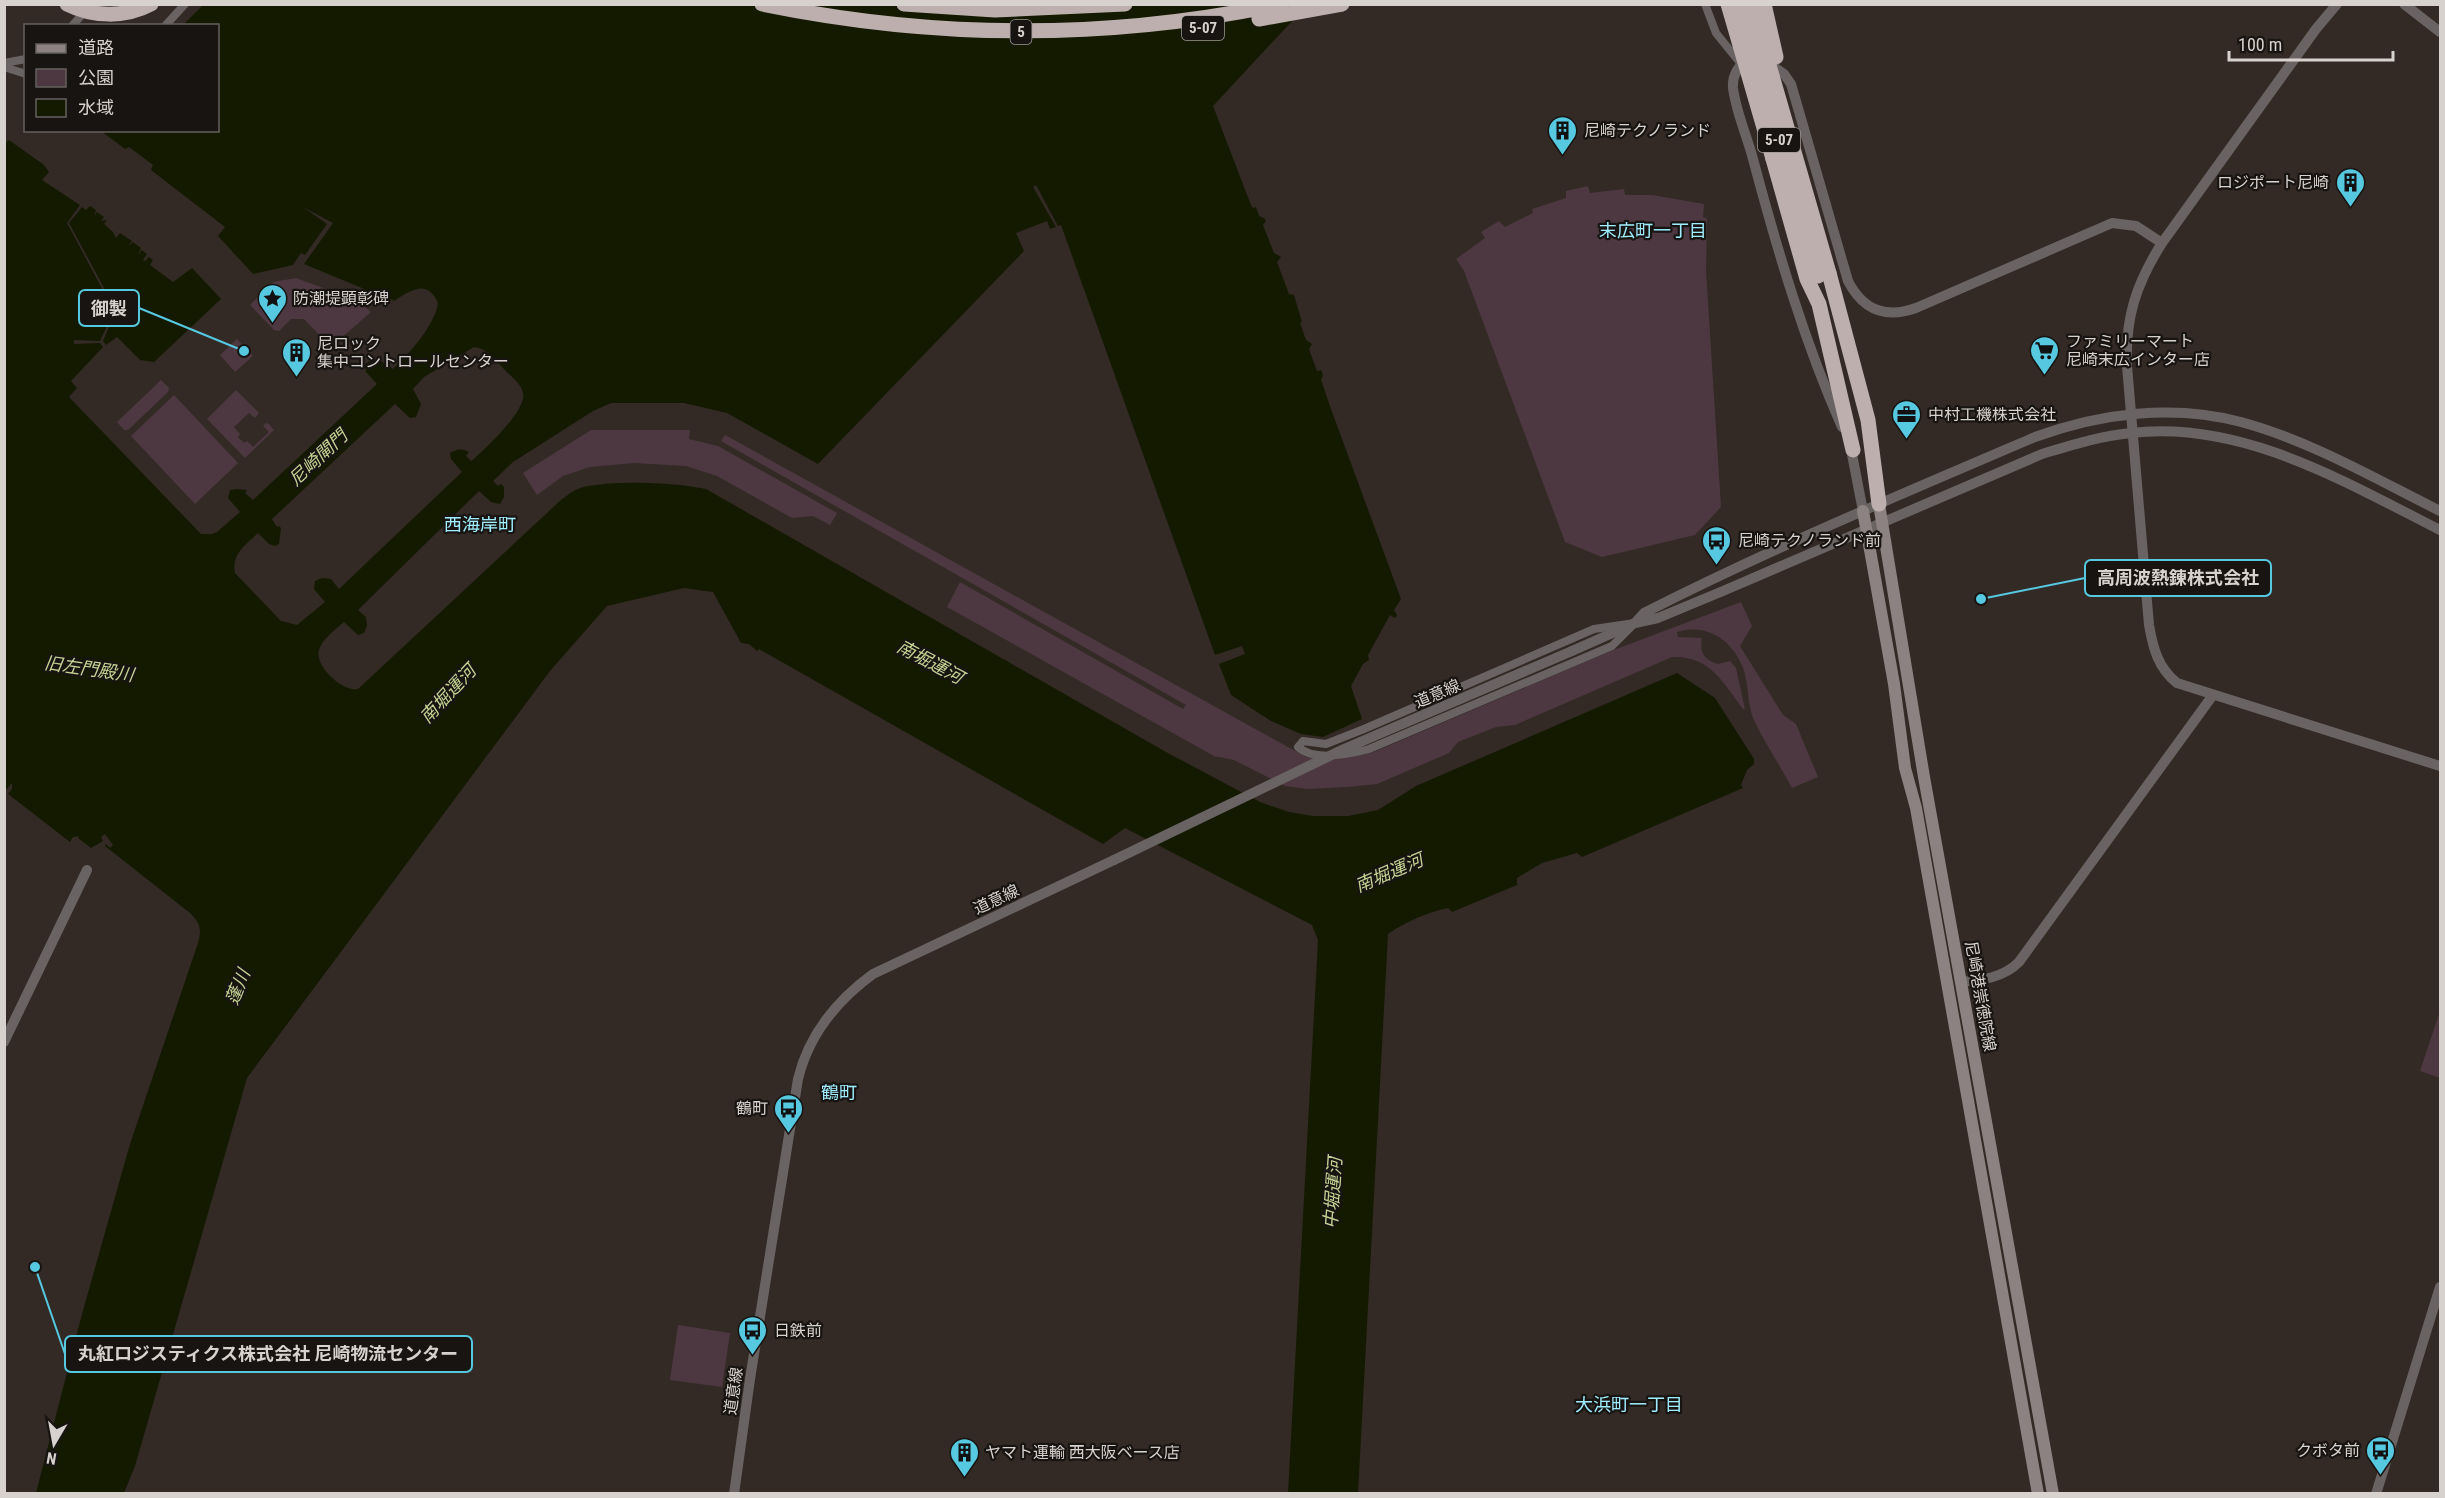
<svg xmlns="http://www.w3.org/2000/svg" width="2445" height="1498" font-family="'Roboto Condensed','Noto Sans JP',sans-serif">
  <rect width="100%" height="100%" fill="#332a25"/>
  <path fill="#4d3841" d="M 1588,186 L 1590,193 L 1624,189 L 1625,195 L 1652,195 L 1704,204 L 1703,217 L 1707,219 L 1706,271 L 1721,507 L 1695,535 L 1602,557 L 1565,542 L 1464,271 L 1456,259 L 1485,238 L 1481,232 L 1499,221 L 1505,227 L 1533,213 L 1532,209 L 1566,198 L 1566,191 Z
    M 296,278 L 358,301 L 371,312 L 331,347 L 304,319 L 291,319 L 279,331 L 274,330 L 250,305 L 273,282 Z
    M 237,339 L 253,356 L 235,372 L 220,355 Z
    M 161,380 L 169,388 L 168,392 L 128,430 L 124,430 L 117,422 Z
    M 236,390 L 259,413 L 255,418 L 249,413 L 234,427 L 240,434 L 238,437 L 244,443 L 247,441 L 253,447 L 269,432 L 263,426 L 266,423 L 269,424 L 274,430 L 245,458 L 207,419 Z
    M 174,395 L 238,463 L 195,504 L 131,436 Z
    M 591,430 L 690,430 L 689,439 L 718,446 L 837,513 L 830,525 L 813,516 L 792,518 L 717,476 L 686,466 L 634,463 L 590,467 L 563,476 L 537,495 L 523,473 Z
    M 725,435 L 1306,757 L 1330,760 L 1374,752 L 1611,651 L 1741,602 L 1752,626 L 1740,646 L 1783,715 L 1796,724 L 1818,777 L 1792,788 C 1780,765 1764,742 1753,718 C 1747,703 1749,684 1743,668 C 1732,639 1706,623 1677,632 L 1678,637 L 1702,638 C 1699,652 1704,660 1718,664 L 1730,661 L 1736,668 L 1745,709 L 1743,709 C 1723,682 1709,655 1672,657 L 1515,725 L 1496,727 L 1458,742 L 1449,753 L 1377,784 L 1348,787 L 1308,789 L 1285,786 L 1234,760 L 1214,756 L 947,607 L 960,582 L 1183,709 L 1186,705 L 721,441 Z
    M 2439,1014 L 2440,1015 L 2440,1078 L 2420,1071 Z
    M 678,1325 L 730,1333 L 722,1387 L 670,1380 Z"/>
  <path fill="#141a00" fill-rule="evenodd" d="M 203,5 L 1307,5 L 1213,106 L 1251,205 L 1253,208 L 1256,207 L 1259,216 L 1264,218 L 1266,221 L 1263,225 L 1274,253 L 1281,257 L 1277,262 L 1289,294 L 1294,295 L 1302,322 L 1300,323 L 1306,340 L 1312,344 L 1309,349 L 1317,371 L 1321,370 L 1323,375 L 1321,380 L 1331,409 L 1401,599 L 1394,610 L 1397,615 L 1395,618 L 1390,615 L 1368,655 L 1369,660 L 1363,664 L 1351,686 L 1362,719 L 1323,737 L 1301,734 L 1271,721 L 1231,695 L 1219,664 L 1245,654 L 1242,646 L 1215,655 L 1061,225 L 1058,226 L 1036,185 L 1033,187 L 1056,227 L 1050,229 L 1047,221 L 1016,233 L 1024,251 L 818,464 L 727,413 L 684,403 L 611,403 L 593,411 L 513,462 L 493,481 L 498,486 L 501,484 L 504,487 L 504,497 L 500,504 L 491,502 L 479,491 L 358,610 L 366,617 L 367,625 L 364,633 L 358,635 L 344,622 C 336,629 322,639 319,650 C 314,666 343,692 358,689 L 562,499 C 568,495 575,489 583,487 C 614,480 675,482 706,489 L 1166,752 L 1260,802 L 1289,812 L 1313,816 L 1348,816 L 1378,810 L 1416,786 L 1677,673 L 1715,698 L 1754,759 L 1754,764 L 1747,770 L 1741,785 L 1743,788 L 1582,857 L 1577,853 L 1542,863 L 1517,878 L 1517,885 L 1452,912 L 1448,908 C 1426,913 1407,921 1388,934 L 1358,1493 L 1288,1493 L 1318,940 L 1312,925 L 1125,828 L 1103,844 L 759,649 L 757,651 L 749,644 L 741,643 L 713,592 L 684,588 L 607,606 L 550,671 L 247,1078 L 135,1466 L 124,1493 L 36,1493 L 82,1314 L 130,1144 L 198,943 C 202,929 200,923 190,913 L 105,846 L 106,844 L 110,848 L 113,845 L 105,834 L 101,837 L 103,841 L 91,848 L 78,838 L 79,836 L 73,837 L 70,842 L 8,794 L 12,789 L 12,783 L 5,791 L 4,144 L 9,140 L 44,165 L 49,172 L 42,180 L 80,205 L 67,223 L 114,311 L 100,341 L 74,340 L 74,344 L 100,343 L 103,347 L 71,381 L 77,388 L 69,397 L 201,534 L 212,534 L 217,532 L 240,512 L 228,498 L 230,490 L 237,489 L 247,490 L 245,493 L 253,500 L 377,384 L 366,372 L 365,364 C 376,356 384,362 393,369 C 409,354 435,325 438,303 C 427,278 410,291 394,301 L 391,299 L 385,305 L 374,293 L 304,264 L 333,223 L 303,207 L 327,224 L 305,255 L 301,253 L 293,265 L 253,274 L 218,236 L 225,227 L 151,170 L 153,165 L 129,147 L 125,149 L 101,131 L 218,130 L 218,26 L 183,25 ZM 474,347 C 488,349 494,358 503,368 C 509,375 521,383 523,393 C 527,410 486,448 474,459 L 471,461 L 466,456 L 469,452 C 462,448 456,449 450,453 L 451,459 L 462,472 L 339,589 L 331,579 L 322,578 L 315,581 L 314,589 L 325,602 L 297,625 L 281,621 L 235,573 C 231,553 248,543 258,533 L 269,544 L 275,546 L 279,544 L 281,528 L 279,526 L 277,527 L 272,519 L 395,404 L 410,418 L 416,417 L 421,404 L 413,389 L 424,377 Z
    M 90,206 L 96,210 L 94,216 L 97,212 L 104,217 L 101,221 L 107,220 L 104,224 L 113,232 L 116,238 L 120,233 L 132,241 L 128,246 L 133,242 L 141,248 L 138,255 L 142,250 L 147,254 L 143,260 L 145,261 L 149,257 L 153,260 L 150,265 L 173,282 L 192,268 L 221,299 L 154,362 L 140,360 L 117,337 L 106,345 L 103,341 L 116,310 L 69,223 L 82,207 L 86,210 Z"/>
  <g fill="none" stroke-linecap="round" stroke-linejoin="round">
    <path stroke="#696463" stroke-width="8" d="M 1705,4 L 1716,33 L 1741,64
      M 72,26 L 87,9
      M 165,26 L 185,4
      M 4,63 L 26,59
      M 4,67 L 26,74
      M 1635,623 L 1612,646 L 1369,749 C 1350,754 1314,762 1298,747 L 1303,741 L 1326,744 L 1364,729 L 1594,629 Z"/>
    <path stroke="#696463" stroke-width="10" d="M 2337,4 L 2316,29 L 2162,243 C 2136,284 2125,318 2127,366 L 2149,625 C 2153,648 2158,668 2177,683 L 2440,766
      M 2404,4 L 2440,32
      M 1750,59 C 1738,64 1732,76 1733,88 C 1736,112 1747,136 1753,159 C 1777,249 1804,341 1842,427
      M 1767,62 L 1784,74 L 1791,84 L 1848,281 C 1863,310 1885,319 1916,308 L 2112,223 L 2136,226 L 2162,243
      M 1850,444 L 1863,511
      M 1635,623 L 1644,613 C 1772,548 1904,493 2035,437 C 2101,413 2173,404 2241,422 C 2311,441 2376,479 2440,511
      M 1572,651 L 1635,623 L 1658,618 L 1723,591 L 2042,454 C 2072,445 2100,436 2131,433 C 2242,420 2345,482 2440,530
      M 1961,982 C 1982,980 2003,978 2019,962 L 2213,695
      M 4,1042 L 87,870
      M 734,1494 L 750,1379 L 798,1079 C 809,1034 836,1001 873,974 L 1114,860
      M 2376,1494 L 2440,1287"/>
    <path stroke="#8b8281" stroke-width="12" d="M 1879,504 L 1924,777 L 2053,1494
      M 1863,511 L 1894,684 L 1905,768 L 1916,808 L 2038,1494"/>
    <path stroke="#bdafae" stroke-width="15" d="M 762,4 C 933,39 1109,40 1281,4
      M 904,4 L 995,10 L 1125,4
      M 1752,4 L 1758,27
      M 1259,19 L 1342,4
      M 1773,159 L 1807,279 L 1819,304 L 1853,450
      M 1829,273 L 1868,420 L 1879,504"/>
    <path stroke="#696463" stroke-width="10" d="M 1114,860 L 1344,749 L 1572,651"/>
    <path stroke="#bdafae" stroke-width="15" d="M 67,4 C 93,17 125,18 151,4
      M 1728,4 L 1773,159
      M 1740,4 L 1818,276
      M 1764,4 L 1776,57
      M 1758,27 L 1829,273"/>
  </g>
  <defs>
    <symbol id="building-pin" viewBox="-11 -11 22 30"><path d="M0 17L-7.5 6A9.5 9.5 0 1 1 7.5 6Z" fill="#56c9e1" stroke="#171411"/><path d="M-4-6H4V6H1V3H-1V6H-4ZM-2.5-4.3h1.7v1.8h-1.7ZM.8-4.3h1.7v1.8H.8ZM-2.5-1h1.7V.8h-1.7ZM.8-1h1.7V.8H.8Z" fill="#111"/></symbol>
    <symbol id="sight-pin" viewBox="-11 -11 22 30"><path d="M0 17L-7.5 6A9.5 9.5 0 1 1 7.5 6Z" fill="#56c9e1" stroke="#171411"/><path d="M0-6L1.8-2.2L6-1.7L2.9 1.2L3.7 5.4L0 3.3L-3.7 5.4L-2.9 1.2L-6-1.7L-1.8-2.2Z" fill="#111"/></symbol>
    <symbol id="supermarket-pin" viewBox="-11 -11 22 30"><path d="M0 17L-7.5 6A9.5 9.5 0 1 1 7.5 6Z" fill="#56c9e1" stroke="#171411"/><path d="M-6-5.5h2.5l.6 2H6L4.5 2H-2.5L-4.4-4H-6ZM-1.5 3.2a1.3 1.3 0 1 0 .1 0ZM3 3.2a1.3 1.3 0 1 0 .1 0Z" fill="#111"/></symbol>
    <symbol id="office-pin" viewBox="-11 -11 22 30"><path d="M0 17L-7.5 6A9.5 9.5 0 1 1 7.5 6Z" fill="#56c9e1" stroke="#171411"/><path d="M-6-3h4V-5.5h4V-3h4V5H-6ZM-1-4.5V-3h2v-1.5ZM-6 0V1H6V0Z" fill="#111"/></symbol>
    <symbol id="bus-pin" viewBox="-11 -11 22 30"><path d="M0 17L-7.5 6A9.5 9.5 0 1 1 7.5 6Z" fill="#56c9e1" stroke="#171411"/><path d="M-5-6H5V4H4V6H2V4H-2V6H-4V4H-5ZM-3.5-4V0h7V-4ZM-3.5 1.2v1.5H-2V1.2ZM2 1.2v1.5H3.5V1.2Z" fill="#111"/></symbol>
  </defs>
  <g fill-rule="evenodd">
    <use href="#building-pin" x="1546" y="114" width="33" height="45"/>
    <use href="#building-pin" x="2334" y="166" width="33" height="45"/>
    <use href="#sight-pin" x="256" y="282" width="33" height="45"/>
    <use href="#supermarket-pin" x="2028" y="334" width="33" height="45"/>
    <use href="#building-pin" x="280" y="336" width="33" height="45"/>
    <use href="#office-pin" x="1890" y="398" width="33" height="45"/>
    <use href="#bus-pin" x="1700" y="524" width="33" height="45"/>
    <use href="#bus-pin" x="772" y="1092" width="33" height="45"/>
    <use href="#bus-pin" x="736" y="1314" width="33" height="45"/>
    <use href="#bus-pin" x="2364" y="1434" width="33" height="45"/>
    <use href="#building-pin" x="948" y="1436" width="33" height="45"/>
  </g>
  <g text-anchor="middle" stroke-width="4.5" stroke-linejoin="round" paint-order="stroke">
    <g fill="#171411" stroke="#9e9996" stroke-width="1.5">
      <rect x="1182" y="16" width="42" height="24" rx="4.5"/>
      <rect x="1010.5" y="20" width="21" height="24" rx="4.5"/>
      <rect x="1758" y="128" width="42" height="24" rx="4.5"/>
    </g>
    <g font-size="15" font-weight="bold" fill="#d8d2cf">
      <text x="1203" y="33">5-07</text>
      <text x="1021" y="37">5</text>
      <text x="1779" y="145">5-07</text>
    </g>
    <g font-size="16" fill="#d8d2cf" stroke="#171411" text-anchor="start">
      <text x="1584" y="136">尼崎テクノランド</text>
      <text x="2329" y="188" text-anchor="end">ロジポート尼崎</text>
      <text x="293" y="304">防潮堤顕彰碑</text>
      <text x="2066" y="347">ファミリーマート<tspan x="2066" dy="18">尼崎末広インター店</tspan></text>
      <text x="317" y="349">尼ロック<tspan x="317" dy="18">集中コントロールセンター</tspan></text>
      <text x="1928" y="420">中村工機株式会社</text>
      <text x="1738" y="546">尼崎テクノランド前</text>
      <text x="768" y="1114" text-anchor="end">鶴町</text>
      <text x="774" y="1336">日鉄前</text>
      <text x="2360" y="1456" text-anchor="end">クボタ前</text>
      <text x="985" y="1458">ヤマト運輸 西大阪ベース店</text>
    </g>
    <g font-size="16" fill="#d8d2cf" stroke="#171411">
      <text transform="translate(1437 693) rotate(-23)" y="6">道意線</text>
      <text transform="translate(996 899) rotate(-25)" y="6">道意線</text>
      <text transform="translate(1981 996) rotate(80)" y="6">尼崎港崇徳院線</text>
      <text transform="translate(733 1391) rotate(-82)" y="6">道意線</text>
    </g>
    <g font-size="18" fill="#9fedfe" stroke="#171411">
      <text x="1653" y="237">末広町一丁目</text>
      <text x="480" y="531">西海岸町</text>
      <text x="839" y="1099">鶴町</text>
      <text x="1629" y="1411">大浜町一丁目</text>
    </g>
    <g font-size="18" font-style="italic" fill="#c4d293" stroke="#171411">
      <text transform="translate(318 458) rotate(-43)" y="6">尼崎閘門</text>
      <text transform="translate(930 662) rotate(28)" y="6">南堀運河</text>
      <text transform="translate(89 669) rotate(8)" y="6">旧左門殿川</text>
      <text transform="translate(448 694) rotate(-47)" y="6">南堀運河</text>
      <text transform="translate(1389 873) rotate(-23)" y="6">南堀運河</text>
      <text transform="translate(238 987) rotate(-68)" y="6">蓬川</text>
      <text transform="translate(1333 1193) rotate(-86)" y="6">中堀運河</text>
    </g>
  </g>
  <path fill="none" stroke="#56c9e1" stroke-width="2" d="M244 351L139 308M1981 599L2085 578M35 1267L65 1354"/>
  <g fill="#56c9e1" stroke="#171411" stroke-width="2">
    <circle cx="244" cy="351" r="6"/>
    <circle cx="1981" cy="599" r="6"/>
    <circle cx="35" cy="1267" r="6"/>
  </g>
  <g fill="#171411" stroke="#56c9e1" stroke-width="2">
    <rect x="79" y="290" width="60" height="36" rx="6"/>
    <rect x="2085" y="560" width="186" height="36" rx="6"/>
    <rect x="65" y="1336" width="407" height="36" rx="6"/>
  </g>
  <g font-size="18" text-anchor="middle" font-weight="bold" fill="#d8d2cf">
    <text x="109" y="315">御製</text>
    <text x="2178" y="584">高周波熱錬株式会社</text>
    <text x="268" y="1360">丸紅ロジスティクス株式会社 尼崎物流センター</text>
  </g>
  <rect width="2445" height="1498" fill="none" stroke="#d8d2cf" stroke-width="12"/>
  <rect x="24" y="24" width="195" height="108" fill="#171411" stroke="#64605d" stroke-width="1.5"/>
  <rect x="36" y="44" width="30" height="9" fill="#8b8281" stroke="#64605d" stroke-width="1.5"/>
  <text x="78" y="54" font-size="18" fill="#d8d2cf">道路</text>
  <rect x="36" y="69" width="30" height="18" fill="#4d3841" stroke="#64605d" stroke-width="1.5"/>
  <text x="78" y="84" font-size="18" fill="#d8d2cf">公園</text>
  <rect x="36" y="99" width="30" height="18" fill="#141a00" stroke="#64605d" stroke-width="1.5"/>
  <text x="78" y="114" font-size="18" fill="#d8d2cf">水域</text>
  <g transform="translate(54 1444) rotate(190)" stroke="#171411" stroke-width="4.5" paint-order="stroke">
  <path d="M0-4.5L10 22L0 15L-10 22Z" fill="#d8d2cf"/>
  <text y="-9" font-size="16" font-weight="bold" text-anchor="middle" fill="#d8d2cf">N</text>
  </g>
  <path d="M2229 51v9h164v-9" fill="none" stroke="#d8d2cf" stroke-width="3"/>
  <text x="2238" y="51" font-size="18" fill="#d8d2cf" stroke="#171411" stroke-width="4.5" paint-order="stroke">100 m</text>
</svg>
